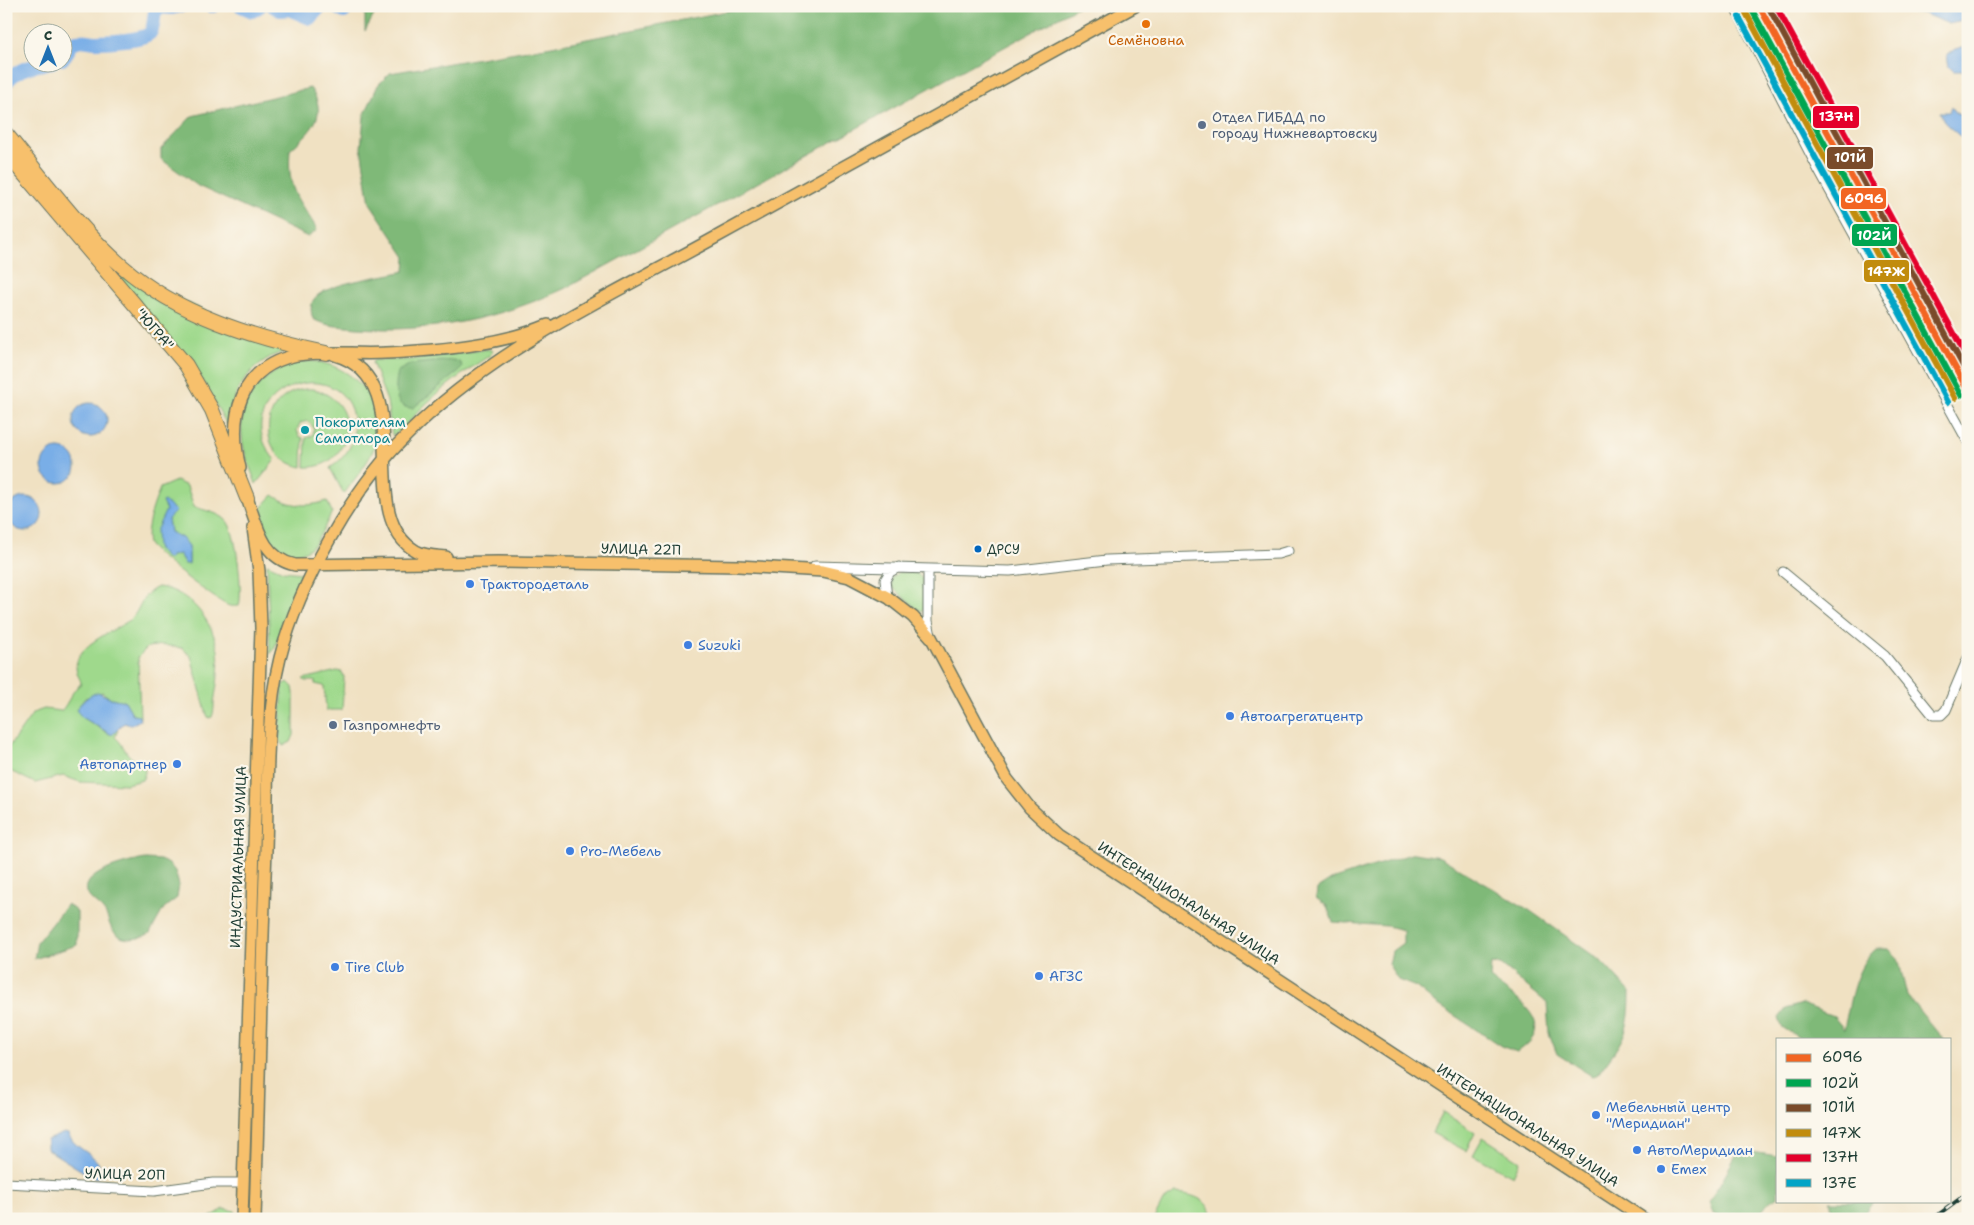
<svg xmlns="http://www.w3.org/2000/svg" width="1974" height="1225" font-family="'Shantell Sans',sans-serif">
  <rect width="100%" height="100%" fill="#fbf7ec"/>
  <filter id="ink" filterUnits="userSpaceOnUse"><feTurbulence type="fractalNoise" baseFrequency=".02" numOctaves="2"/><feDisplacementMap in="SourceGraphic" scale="10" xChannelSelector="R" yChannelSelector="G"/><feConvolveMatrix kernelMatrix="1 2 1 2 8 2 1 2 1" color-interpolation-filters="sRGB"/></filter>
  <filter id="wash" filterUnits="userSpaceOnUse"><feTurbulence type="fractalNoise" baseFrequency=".0096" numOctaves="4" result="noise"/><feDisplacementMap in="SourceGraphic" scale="20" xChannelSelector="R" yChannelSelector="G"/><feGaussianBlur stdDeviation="1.12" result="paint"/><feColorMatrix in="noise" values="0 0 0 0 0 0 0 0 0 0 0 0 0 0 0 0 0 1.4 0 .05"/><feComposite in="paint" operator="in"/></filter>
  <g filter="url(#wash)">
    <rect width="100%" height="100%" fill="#f0e1c2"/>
    <path fill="#9fd98c" stroke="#5f8b60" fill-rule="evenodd" d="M 6,141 L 120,272 L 291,350 C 253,357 233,389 227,425 L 204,383 L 6,147 Z
      M 488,349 L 493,351 L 489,356 C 464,372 439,390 418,412 C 411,419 402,434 392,435 L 387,401 L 372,362 L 375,360 L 410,360 Z
      M 307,361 C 350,361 391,403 374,448 C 368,464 354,479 344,494 L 330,468 C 346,457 356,443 354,423 C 346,345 219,393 275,460 L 256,484 C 251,469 243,453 242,436 C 237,396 269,366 307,361 Z
      M 313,389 C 365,402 351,470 305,467 L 306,438 L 313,435 L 314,428 L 308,421 L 300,423 L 297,430 L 299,436 L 303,438 L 302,467 C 251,457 261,386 313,389 Z
      M 176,481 L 187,486 L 194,507 C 204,510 219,513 226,520 C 237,530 243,593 239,606 C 234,606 231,607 227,605 C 216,600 151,552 148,544 C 144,528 155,502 160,488 ZM 162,502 L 175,511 L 168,519 L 170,532 L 182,538 L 189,546 L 189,563 L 185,564 L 179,554 L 171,556 L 162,554 C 152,529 159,532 166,510 Z
      M 273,495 C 290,507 308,507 327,501 L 332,512 C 327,522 322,533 315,543 C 311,549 303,553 296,554 C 268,557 265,527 262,507 Z
      M 267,564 L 283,571 L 302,573 L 274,650 L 270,654 Z
      M 899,572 L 916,573 L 922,578 L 924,608 L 922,611 L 917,609 L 893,588 L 891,578 Z
      M 158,587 C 189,590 213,621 218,651 C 220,667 217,686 214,702 C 214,707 214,712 212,717 L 209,718 L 207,715 L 191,656 L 182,648 L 163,645 L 148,647 L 138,657 L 140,718 L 133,715 L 125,701 L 110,698 L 102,692 L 85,698 L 78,707 L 82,717 L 109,734 L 118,730 L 115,737 C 121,742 123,747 127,753 C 134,763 152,763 142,780 L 126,784 L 80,782 L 63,776 L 35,783 L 10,771 L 6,759 L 8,748 L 33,713 L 44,709 L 61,711 C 69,703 72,689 81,684 C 81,679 78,677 77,673 C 69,646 116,631 131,619 C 141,609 140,595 158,587 Z
      M 337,671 L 342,672 L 344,677 L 342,710 L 326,710 L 324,686 L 315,684 L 315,681 L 305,681 L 303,679 Z
      M 288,682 L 293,687 L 294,693 L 294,735 L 291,742 L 283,746 L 279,740 L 283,685 Z
      M 1443,1112 L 1475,1133 L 1466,1151 L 1432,1133 Z
      M 1483,1137 L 1520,1161 L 1513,1176 L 1473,1155 Z
      M 1175,1193 C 1191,1194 1212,1199 1211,1219 L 1154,1219 L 1163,1201 Z
      M 224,1209 L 235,1211 L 236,1219 L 207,1219 Z"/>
    <path fill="#7fb978" stroke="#4f7b56" d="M 365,6 L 379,6 L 365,31 Z
      M 752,6 L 1079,6 L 568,287 C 499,319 433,333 357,328 C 341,326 327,327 313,319 C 310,310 310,301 318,295 C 338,281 382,277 405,271 L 406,257 L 370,203 L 361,148 L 364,116 L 378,85 L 390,73 L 552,46 Z
      M 310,88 C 330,115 310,132 290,150 C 289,164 289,180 295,193 C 300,206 311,217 317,230 L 308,237 L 198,186 L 161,159 L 161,149 L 192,116 Z
      M 454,360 L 461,363 L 462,368 L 459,371 L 413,408 C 392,409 395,385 398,371 L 411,364 Z
      M 1414,853 L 1440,857 L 1529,910 L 1601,961 L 1630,992 C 1630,1035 1622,1041 1598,1074 L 1592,1076 L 1557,1054 L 1549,1033 L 1547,1003 L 1501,965 L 1491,964 L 1490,979 C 1515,998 1562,1024 1517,1052 L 1501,1046 L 1434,1002 L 1416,987 L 1398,980 L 1389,965 L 1392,951 L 1403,943 L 1403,930 L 1387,926 L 1333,922 L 1327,906 L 1316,898 L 1317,889 L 1331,880 Z
      M 146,859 L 160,860 L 169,864 L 175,871 L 179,885 L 177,898 L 164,908 L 150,933 C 139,940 120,943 112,929 C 108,922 108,915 102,909 C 97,903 89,900 87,892 C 81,872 132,861 146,859 Z
      M 67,904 L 77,912 L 77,945 L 34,959 L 37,942 Z
      M 1876,949 L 1889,949 L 1898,958 L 1907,996 L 1943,1039 L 1801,1039 L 1782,1027 L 1779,1018 L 1786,1009 L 1802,1004 L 1833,1016 L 1844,1029 C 1850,1003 1854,967 1876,949 Z
      M 1745,1151 L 1778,1156 L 1778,1197 C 1768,1200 1767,1206 1760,1213 C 1749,1223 1725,1220 1713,1214 L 1709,1203 L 1738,1152 Z
      M 1829,1201 L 1873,1201 L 1860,1219 L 1831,1219 L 1831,1203 Z"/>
    <path fill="#79aee7" stroke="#4c768e" d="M 1910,6 L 1967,6 L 1968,14 L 1963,21 L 1949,24 L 1922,13 L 1910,12 Z
      M 1968,43 L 1968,71 L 1954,71 L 1949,67 L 1947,55 L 1955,49 L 1966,46 Z
      M 1952,107 L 1957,114 L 1968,117 L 1968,146 C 1963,137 1953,131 1945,123 C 1943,121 1942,115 1940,112 L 1949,112 Z
      M73 420a17 17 0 1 1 34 0a17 17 0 1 1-34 0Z
      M42 466a17 17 0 1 1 34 0a17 17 0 1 1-34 0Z
      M8 514a17 17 0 1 1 34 0a17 17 0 1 1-34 0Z
      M 164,501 L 176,511 L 168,519 L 170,532 L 182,538 L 189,546 L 189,564 L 185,564 L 179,554 L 171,556 L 169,559 L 166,558 L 157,548 L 156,531 L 166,510 L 162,502 Z
      M 98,692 L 110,698 L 125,701 L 133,715 L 139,716 L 140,720 L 131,725 L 124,723 L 112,735 L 82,717 L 76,710 C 82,701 89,695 98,692 Z
      M 64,1133 L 68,1134 C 76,1152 104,1155 101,1176 L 97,1178 L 90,1176 L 47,1149 L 47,1140 Z"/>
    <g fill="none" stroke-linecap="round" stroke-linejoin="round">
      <path stroke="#79aee7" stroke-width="14" d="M 211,6 L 213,6
        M 241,6 L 252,11 L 260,6
        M 273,6 L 280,10 L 289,9 L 310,18 L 321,6
        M 334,6 L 344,12 L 348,6
        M 62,59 C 68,54 69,44 77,41 C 83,39 90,42 96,42 C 107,42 143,40 150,33 C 156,25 152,15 157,7 L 172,8 L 181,6
        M 6,83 C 17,67 35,66 52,62"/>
    </g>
  </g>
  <g filter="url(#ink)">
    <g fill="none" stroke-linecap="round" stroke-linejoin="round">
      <defs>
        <path id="minor" d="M 1734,6 L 1818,169 L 1968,442
          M 815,566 L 1010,571 L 1107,560 L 1278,554 L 1288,551
          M 928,569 L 928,621 L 931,636
          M 1783,572 L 1885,656 L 1933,715 L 1941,715 L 1946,710 L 1968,658
          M 887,597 L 885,580 L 890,572 L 899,567
          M 6,1183 L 154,1191 L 213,1183 L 243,1183"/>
        <path id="major" d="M 335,355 C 423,381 351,514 416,551 C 425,556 436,556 446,557
          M 240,468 C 228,418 238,367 297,355 C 314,352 332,353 350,353 C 372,354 396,353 418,351 C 461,348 508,342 548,325
          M 247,498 C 257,525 262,558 295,565 L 498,562 L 738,566 L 823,571 L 849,577 L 889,598 L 913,617 L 931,637 L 1007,779 L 1030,808 L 1059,835 L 1644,1219
          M 242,1219 L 261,628 L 259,571 L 253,528
          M 255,1219 C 259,1096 261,973 266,850 C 268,788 265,718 280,658 C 299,583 352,489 407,435 C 492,350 605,298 709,241 C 851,162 993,84 1135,6"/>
        <path id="highway" d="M 6,134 C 43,178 78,228 122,266 C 178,315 254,338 326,353
          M 6,153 L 186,365 L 212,410 L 247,498"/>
      </defs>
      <use href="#minor" stroke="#687666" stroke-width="11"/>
      <use href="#major" stroke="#687666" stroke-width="14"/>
      <use href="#highway" stroke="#687666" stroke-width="16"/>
      <use href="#minor" stroke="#fff" stroke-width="9"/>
      <use href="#major" stroke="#f7c06c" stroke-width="11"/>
      <use href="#highway" stroke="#f7c06c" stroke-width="14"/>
      <defs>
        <path id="rail" d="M 1933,1219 L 1968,1193"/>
      </defs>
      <use href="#rail" stroke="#1f3d34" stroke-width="4.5"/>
      <use href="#rail" stroke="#fbf7ec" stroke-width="2.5" stroke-dasharray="8" stroke-linecap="butt"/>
      <defs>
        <path id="rail-1" d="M 1759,6 L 1968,391"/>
        <path id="rail-2" d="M 1752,10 L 1961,395"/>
        <path id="rail-3" d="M 1768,6 L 1968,375"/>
        <path id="rail-4" d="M 1746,13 L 1955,398"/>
        <path id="rail-5" d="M 1776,6 L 1968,359"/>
        <path id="rail-6" d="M 1739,17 L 1948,402"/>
      </defs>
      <use href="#rail-1" stroke="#fbf7ec" stroke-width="10"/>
      <use href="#rail-2" stroke="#fbf7ec" stroke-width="10"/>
      <use href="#rail-3" stroke="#fbf7ec" stroke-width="10"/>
      <use href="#rail-4" stroke="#fbf7ec" stroke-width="10"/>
      <use href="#rail-5" stroke="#fbf7ec" stroke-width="10"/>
      <use href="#rail-6" stroke="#fbf7ec" stroke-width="10"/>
      <use href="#rail-1" stroke="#f26522" stroke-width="6"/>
      <use href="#rail-2" stroke="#00a651" stroke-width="6"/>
      <use href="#rail-3" stroke="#7a4b2a" stroke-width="6"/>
      <use href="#rail-4" stroke="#c18c0d" stroke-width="6"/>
      <use href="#rail-5" stroke="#e4002b" stroke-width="6"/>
      <use href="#rail-6" stroke="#02a4c6" stroke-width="6"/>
    </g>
  </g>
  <circle fill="#e8710a" stroke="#fbf7ec" stroke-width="2" cx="1146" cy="24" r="5"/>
  <g fill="#5c6f8a" stroke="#fbf7ec" stroke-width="2">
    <circle cx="1202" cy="125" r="5"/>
    <circle cx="333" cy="725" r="5"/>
  </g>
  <circle fill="#0f9aa8" stroke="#fbf7ec" stroke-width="2" cx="305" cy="430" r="5"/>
  <circle fill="#0065bd" stroke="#fbf7ec" stroke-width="2" cx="978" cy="549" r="4.5"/>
  <g fill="#3f7fe0" stroke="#fbf7ec" stroke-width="2">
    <circle cx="470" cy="584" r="5"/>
    <circle cx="688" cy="645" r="5"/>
    <circle cx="1230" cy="716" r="5"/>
    <circle cx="177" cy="764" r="5"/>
    <circle cx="570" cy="851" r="5"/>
    <circle cx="335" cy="967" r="5"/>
    <circle cx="1039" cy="976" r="5"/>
    <circle cx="1596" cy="1115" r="5"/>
    <circle cx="1637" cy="1150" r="5"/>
    <circle cx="1661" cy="1169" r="5"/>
  </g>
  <g text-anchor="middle" stroke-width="4.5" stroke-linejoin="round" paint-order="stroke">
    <g font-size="13" fill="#1f3d34" stroke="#fbf7ec" text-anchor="start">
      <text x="987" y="554">ДРСУ</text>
    </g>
    <g font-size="14" fill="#c56008" stroke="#fbf7ec">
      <text x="1146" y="45">Семёновна</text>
    </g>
    <g font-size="14" fill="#4e5e75" stroke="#fbf7ec" text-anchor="start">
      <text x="1212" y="122">Отдел ГИБДД по<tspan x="1212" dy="16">городу Нижневартовску</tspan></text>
      <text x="343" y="730">Газпромнефть</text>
    </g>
    <g font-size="14" fill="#1f3d34" stroke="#fbf7ec">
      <text transform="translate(155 329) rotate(49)" y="5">"ЮГРА"</text>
      <text transform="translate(641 549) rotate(1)" y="5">УЛИЦА 22П</text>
      <text transform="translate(238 857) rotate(-88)" y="5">ИНДУСТРИАЛЬНАЯ УЛИЦА</text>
      <text transform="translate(1189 903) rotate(33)" y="5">ИНТЕРНАЦИОНАЛЬНАЯ УЛИЦА</text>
      <text transform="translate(1528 1125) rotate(33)" y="5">ИНТЕРНАЦИОНАЛЬНАЯ УЛИЦА</text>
      <text transform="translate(125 1174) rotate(1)" y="5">УЛИЦА 20П</text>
    </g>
    <g font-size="14" fill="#0d838f" stroke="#fbf7ec" text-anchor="start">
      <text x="315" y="427">Покорителям<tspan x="315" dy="16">Самотлора</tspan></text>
    </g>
    <g font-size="14" fill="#366cbe" stroke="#fbf7ec" text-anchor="start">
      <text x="480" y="589">Трактородеталь</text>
      <text x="698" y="650">Suzuki</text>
      <text x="1240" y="721">Автоагрегатцентр</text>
      <text x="167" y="769" text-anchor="end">Автопартнер</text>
      <text x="580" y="856">Pro-Мебель</text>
      <text x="345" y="972">Tire Club</text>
      <text x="1049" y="981">АГЗС</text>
      <text x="1606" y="1112">Мебельный центр<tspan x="1606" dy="16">"Меридиан"</tspan></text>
      <text x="1647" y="1155">АвтоМеридиан</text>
      <text x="1671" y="1174">Emex</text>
    </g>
  </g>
  <g stroke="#fbf7ec" stroke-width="2">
    <rect x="1812" y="105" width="48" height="24" rx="5" fill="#e4002b"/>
    <rect x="1826" y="146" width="48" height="24" rx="5" fill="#7a4b2a"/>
    <rect x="1840" y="187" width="47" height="23" rx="5" fill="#f26522"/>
    <rect x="1851" y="223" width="47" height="24" rx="5" fill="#00a651"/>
    <rect x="1863" y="259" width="47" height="24" rx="5" fill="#c18c0d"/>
  </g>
  <g font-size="14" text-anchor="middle" font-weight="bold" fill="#fff">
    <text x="1836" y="121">137Н</text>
    <text x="1850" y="162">101Й</text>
    <text x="1864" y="203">6096</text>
    <text x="1874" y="240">102Й</text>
    <text x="1886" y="276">147Ж</text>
  </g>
  <rect width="1974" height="1225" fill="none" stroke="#fbf7ec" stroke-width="25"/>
  <rect x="1776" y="1038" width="175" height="165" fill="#fbf7ec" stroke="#a3ada2"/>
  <rect x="1786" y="1054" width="25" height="8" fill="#f26522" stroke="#a3ada2"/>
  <text x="1822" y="1062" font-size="15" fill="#1f3d34">6096</text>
  <rect x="1786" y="1079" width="25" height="8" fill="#00a651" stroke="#a3ada2"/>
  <text x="1822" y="1088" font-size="15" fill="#1f3d34">102Й</text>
  <rect x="1786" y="1104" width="25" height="8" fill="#7a4b2a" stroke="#a3ada2"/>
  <text x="1822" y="1112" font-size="15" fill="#1f3d34">101Й</text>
  <rect x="1786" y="1129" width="25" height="8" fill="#c18c0d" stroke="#a3ada2"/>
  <text x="1822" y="1138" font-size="15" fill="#1f3d34">147Ж</text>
  <rect x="1786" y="1154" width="25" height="8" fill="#e4002b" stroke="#a3ada2"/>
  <text x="1822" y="1162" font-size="15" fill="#1f3d34">137Н</text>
  <rect x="1786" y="1179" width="25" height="8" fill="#02a4c6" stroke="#a3ada2"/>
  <text x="1822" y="1188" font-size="15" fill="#1f3d34">137Е</text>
  <g transform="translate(48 48)"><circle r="24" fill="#fbf7ec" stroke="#a3ada2"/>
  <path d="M0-4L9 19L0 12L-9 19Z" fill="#1f6fb2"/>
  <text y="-8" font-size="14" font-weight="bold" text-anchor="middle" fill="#1f3d34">С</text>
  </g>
</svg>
